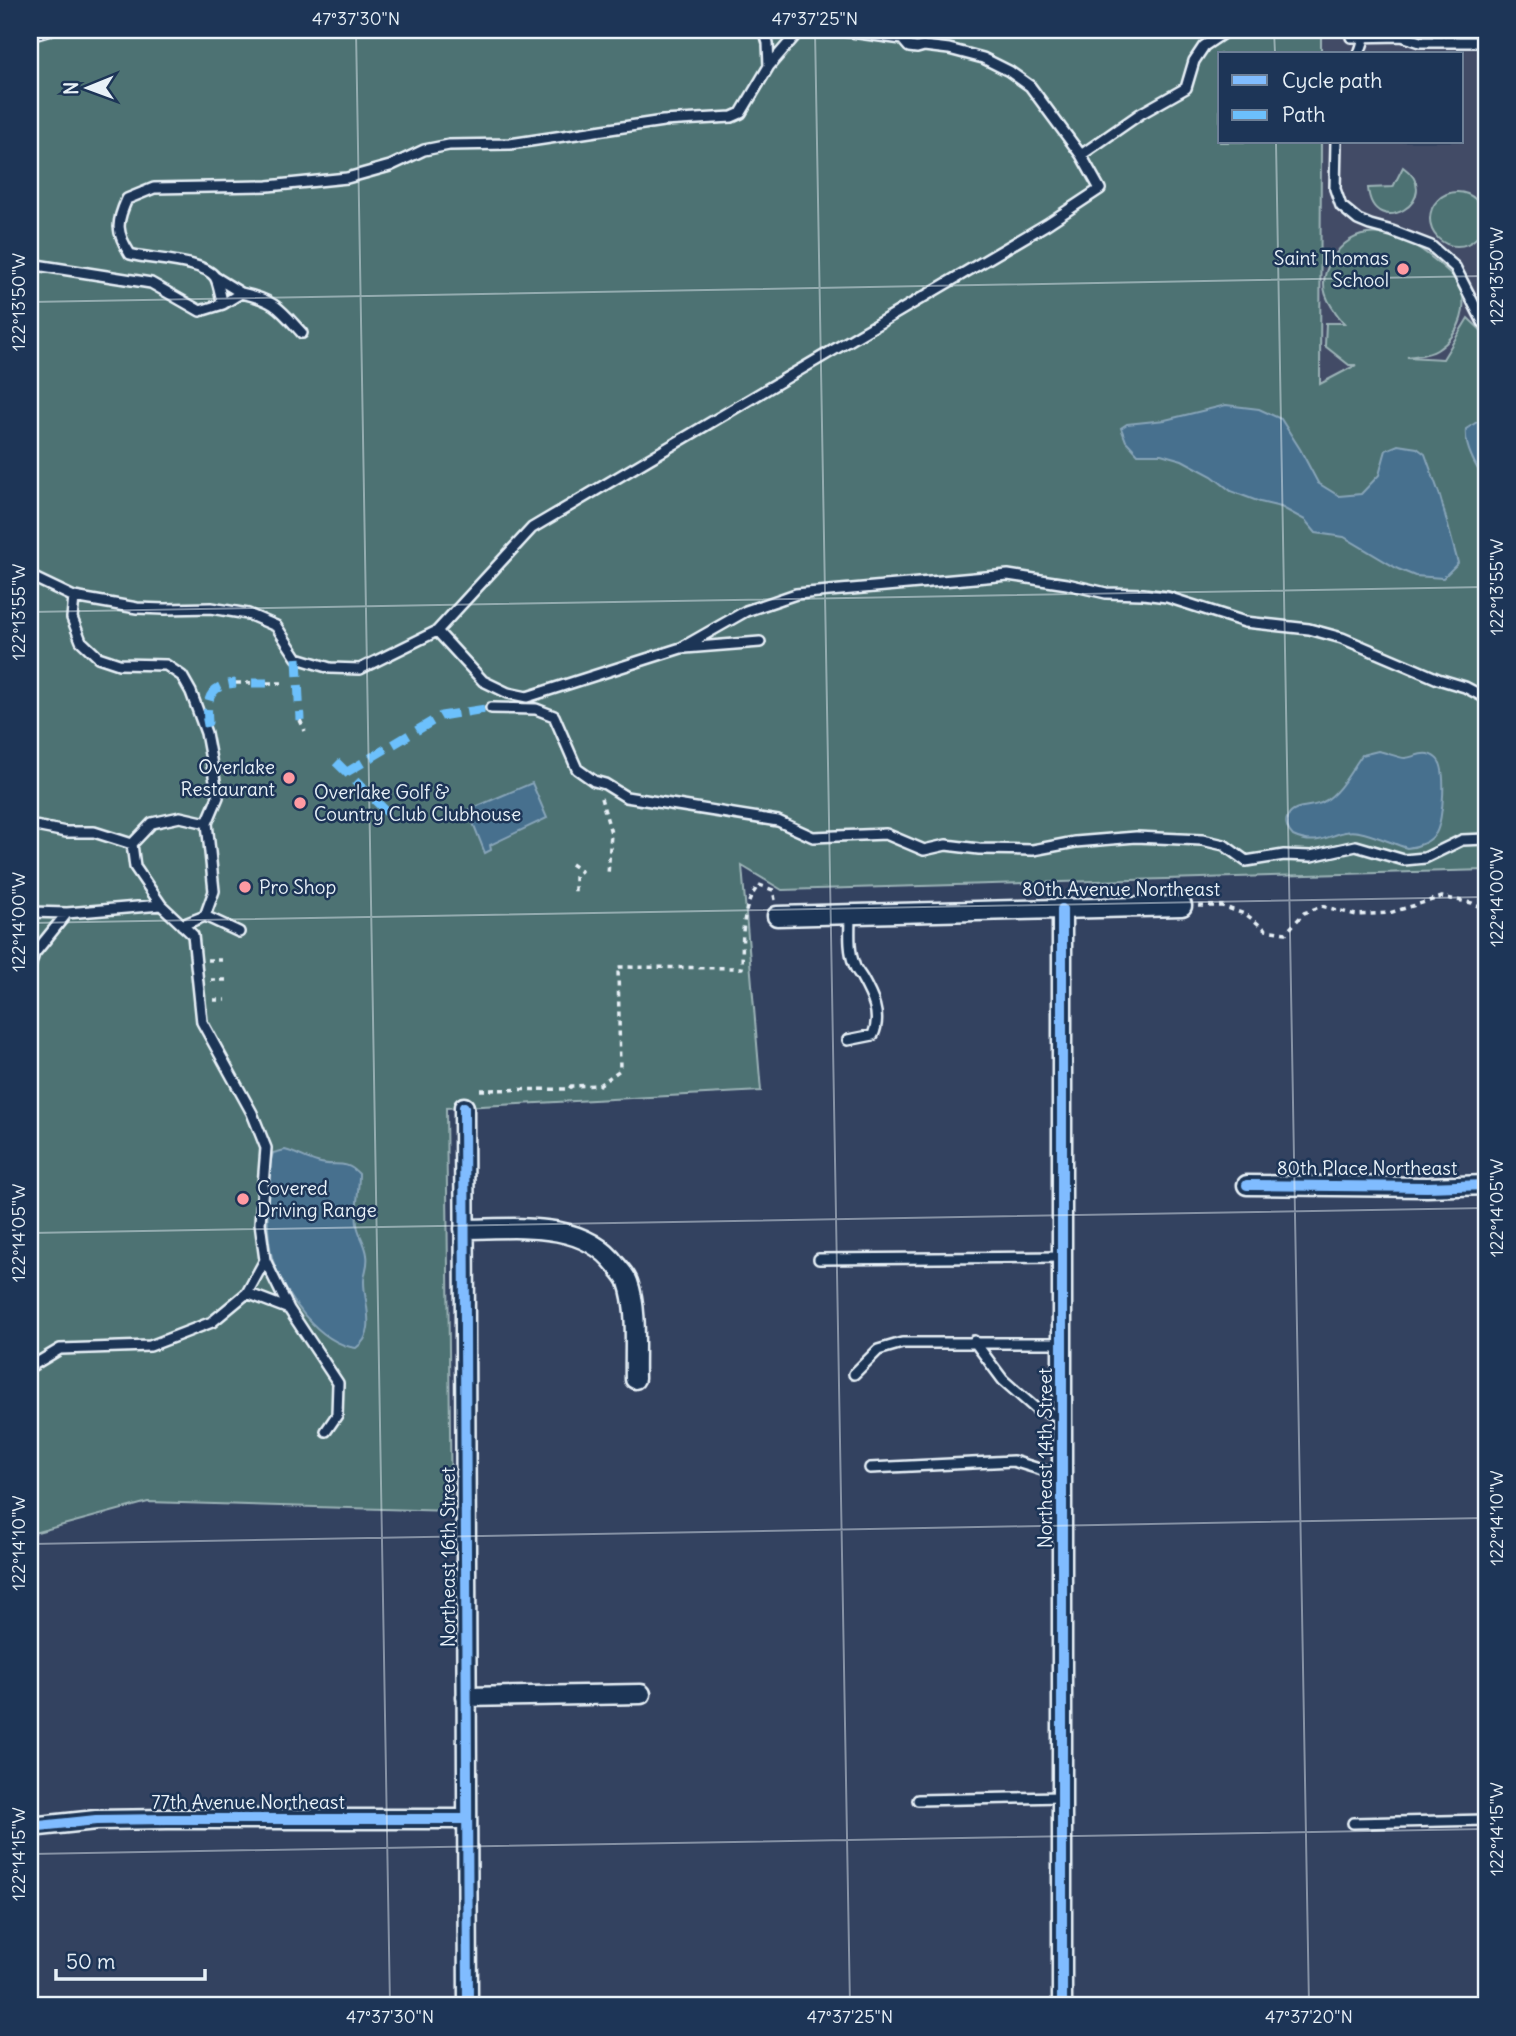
<svg xmlns="http://www.w3.org/2000/svg" width="1516" height="2036" font-family="Delius,sans-serif">
  <rect width="100%" height="100%" fill="#334260"/>
  <filter id="ink" filterUnits="userSpaceOnUse"><feTurbulence type="fractalNoise" baseFrequency=".0143" numOctaves="2"/><feDisplacementMap in="SourceGraphic" scale="14" xChannelSelector="R" yChannelSelector="G"/><feConvolveMatrix kernelMatrix="1 2 1 2 8 2 1 2 1" color-interpolation-filters="sRGB"/></filter>
  <g filter="url(#ink)">
    <path fill="#424b66" d="M 1321,30 L 1486,30 L 1486,397 L 1320,397 L 1321,142 L 1462,142 L 1462,54 L 1321,54 Z"/>
    <path fill="#4e7273" stroke="#9bb2b6" stroke-width="2" d="M 30,30 L 1321,30 L 1321,54 L 1220,54 L 1220,142 L 1321,142 L 1320,384 L 1356,365 L 1349,365 L 1325,346 L 1326,323 L 1344,323 C 1327,303 1316,286 1331,261 C 1356,216 1405,234 1436,261 C 1442,266 1451,273 1456,280 C 1472,304 1460,335 1437,350 C 1428,356 1416,355 1407,357 L 1443,359 L 1468,318 L 1486,335 L 1486,870 L 782,890 L 742,866 L 761,1091 L 446,1108 L 451,1511 L 148,1502 L 30,1534 Z
      M 1403,167 C 1447,198 1373,243 1368,188 L 1393,187 Z
      M1430 219a27 27 0 1 1 54 0a27 27 0 1 1-54 0Z"/>
    <path fill="#46708e" stroke="#87a4b8" stroke-width="2" d="M 1226,405 L 1259,409 L 1281,419 L 1300,449 L 1318,483 L 1339,496 L 1361,494 L 1379,475 L 1386,450 L 1398,445 L 1417,448 L 1425,454 L 1440,496 L 1458,563 L 1443,578 L 1415,576 L 1398,569 L 1344,537 L 1316,533 L 1305,520 L 1281,507 L 1260,502 L 1231,491 L 1212,476 L 1182,460 L 1161,454 L 1138,454 L 1126,441 L 1121,428 L 1127,424 L 1165,420 Z
      M 1477,422 L 1486,424 L 1486,481 C 1476,468 1464,446 1466,429 Z
      M 1378,751 C 1385,752 1399,758 1405,758 C 1416,757 1425,749 1436,758 C 1448,766 1443,821 1436,833 C 1430,842 1418,847 1407,848 C 1391,843 1375,835 1359,832 C 1335,827 1323,850 1293,836 C 1288,831 1284,823 1288,816 C 1293,804 1314,808 1323,802 C 1340,793 1351,770 1362,755 Z
      M 532,783 L 547,818 L 490,845 L 491,850 L 485,853 L 468,810 Z
      M 285,1150 C 297,1153 306,1159 317,1162 C 335,1168 344,1158 359,1174 C 359,1191 355,1208 357,1224 C 358,1234 366,1244 367,1255 C 369,1265 364,1272 364,1282 C 364,1304 378,1333 356,1348 C 318,1343 285,1295 273,1261 C 266,1239 265,1175 273,1153 Z"/>
    <g fill="none" stroke-linecap="round" stroke-linejoin="round">
      <defs>
        <path id="service" d="M 764,30 L 768,43 L 769,66 L 800,30
          M 822,30 L 844,31 L 902,39 L 909,47 L 917,48 L 924,46 L 949,49 L 983,58 L 1009,71 L 1030,86 L 1081,155 L 1140,114 L 1186,88 L 1194,61 L 1204,46 L 1228,30
          M 1351,30 L 1351,37 L 1402,36 L 1402,30
          M 30,36 L 50,30
          M 1402,36 L 1420,42 L 1486,42
          M 1359,54 L 1365,36
          M 1336,142 L 1335,189 L 1341,206 L 1358,220 L 1370,225 L 1392,231 L 1431,246 L 1455,267 L 1483,322 L 1486,324
          M 30,264 L 151,283 L 200,311 L 223,304 C 220,296 219,283 215,277 C 203,260 151,260 130,254 C 116,232 116,223 127,199 L 154,188 L 268,186 L 347,178 L 390,166 L 424,150 L 449,145 L 510,144 L 663,121 L 732,117 L 741,113 L 769,66
          M 215,277 L 241,293 L 223,304
          M 241,293 C 275,300 280,309 302,333
          M 30,576 L 74,597 L 137,608 L 165,609 L 211,608 L 248,614 L 276,626 L 297,658 L 330,668 L 360,669 L 437,631 L 532,528 L 1047,224 L 1100,189 L 1081,155
          M 74,597 L 72,618 L 81,641 L 98,657 L 119,664 L 166,665 L 182,676 L 191,692 L 206,733 L 218,797 L 207,823
          M 437,631 L 483,681 L 508,693 L 527,697 L 681,648 L 746,611 L 796,594 L 1008,575 L 1067,584 L 1106,593 L 1143,594 L 1167,597 L 1245,622 L 1309,629 L 1342,638 L 1438,679 L 1465,687 L 1486,698
          M 685,648 L 760,642
          M 491,708 L 536,709 L 554,716 L 577,769 L 594,781 L 605,784 L 626,797 L 778,821 L 813,837 L 886,834 L 924,850 L 946,845 L 979,849 L 1033,850 L 1075,842 L 1136,837 L 1202,840 L 1224,845 L 1246,861 L 1284,855 L 1311,856 L 1356,846 L 1404,860 L 1425,858 L 1462,840 L 1486,839
          M 30,825 L 66,832 L 94,832 L 132,844
          M 161,905 L 135,867 L 132,844 L 152,823 L 180,817 L 207,823 L 214,891 L 205,916 L 182,925
          M 30,912 L 67,913 L 161,905 L 193,935 L 202,1022 L 252,1113 L 266,1148 L 260,1223 L 265,1260 L 247,1293 L 212,1322 L 150,1346 L 60,1349 L 30,1367
          M 205,916 L 239,932
          M 30,967 L 34,954 L 67,913
          M 848,1040 L 873,1035 C 882,1015 872,996 862,978 C 859,973 855,969 854,964 C 848,949 850,930 850,914
          M 819,1259 L 1062,1257
          M 247,1293 L 289,1309 L 265,1260
          M 289,1309 L 338,1383 L 337,1415 L 326,1431
          M 974,1341 L 1003,1380 L 1036,1409 L 1062,1417
          M 854,1374 L 878,1350 L 902,1343 L 1062,1343
          M 870,1468 L 1013,1461 L 1062,1476
          M 918,1800 L 1062,1797
          M 1353,1823 L 1486,1820"/>
        <path id="minor" d="M 777,916 L 1182,906
          M 464,1107 L 468,2006
          M 1247,1185 L 1427,1187 L 1486,1185
          M 464,1229 C 513,1229 582,1219 616,1265 C 620,1270 626,1276 628,1282 C 638,1310 634,1350 635,1379
          M 466,1697 L 641,1694
          M 30,1827 L 96,1820 L 168,1819 L 467,1819
          M 1062,2006 L 1062,909"/>
      </defs>
      <use href="#service" stroke="#e8f1f8" stroke-width="14"/>
      <use href="#minor" stroke="#e8f1f8" stroke-width="23"/>
      <path stroke="#e8f1f8" stroke-width="3.5" stroke-dasharray="5 5" stroke-linecap="butt" d="M 236,683 L 252,683
        M 267,683 L 287,683
        M 300,720 L 305,731
        M 601,798 L 611,833 L 608,875
        M 571,864 L 581,871 L 575,877 L 575,894
        M 1199,906 L 1222,906 L 1247,915 L 1266,930 L 1286,933 L 1304,913 L 1322,906 L 1356,915 L 1389,913 L 1442,897 L 1472,903 L 1486,910
        M 207,960 L 226,960
        M 211,980 L 226,980
        M 214,1000 L 226,1000
        M 480,1090 L 569,1089 L 571,1086 L 599,1085 L 620,1070 L 618,967 L 742,968 C 743,940 740,907 759,885 L 773,890 L 775,900"/>
      <use href="#service" stroke="#1d3557" stroke-width="9"/>
      <use href="#minor" stroke="#1d3557" stroke-width="18"/>
      <path stroke="#6cc0fc" stroke-width="9" stroke-dasharray="18 9" stroke-linecap="butt" d="M 297,658 L 300,720
        M 252,683 L 267,683
        M 203,723 L 208,722 C 206,698 210,685 236,683
        M 336,762 L 388,813
        M 347,772 L 441,716 L 491,708"/>
      <defs>
        <path id="cycleway" d="M 464,1107 L 468,2006
          M 1247,1185 L 1427,1187 L 1486,1185
          M 30,1827 L 96,1820 L 168,1819 L 467,1819
          M 1062,2006 L 1062,909"/>
      </defs>
      <use href="#cycleway" stroke="#1d3557" stroke-width="15"/>
      <use href="#cycleway" stroke="#80bcff" stroke-width="10"/>
    </g>
  </g>
  <path fill="none" stroke="#e8f1f8" stroke-width="2" stroke-opacity="0.45" d="M 356,30 L 390,2006M 815,30 L 850,2006M 1274,30 L 1275,54M 1276,142 L 1309,2006M 30,302 L 1486,276M 30,612 L 1486,587M 30,923 L 1486,897M 30,1233 L 1486,1208M 30,1544 L 1486,1518M 30,1854 L 1486,1829"/>
  <g fill="#ff9aa2" stroke="#1d3557" stroke-width="2.5">
    <circle cx="1403" cy="269" r="7"/>
    <circle cx="289" cy="778" r="7"/>
    <circle cx="300" cy="803" r="7"/>
    <circle cx="245" cy="887" r="7"/>
    <circle cx="243" cy="1199" r="7"/>
  </g>
  <g text-anchor="middle" stroke-width="5" stroke-linejoin="round" paint-order="stroke">
    <g font-size="19" fill="#e8f1f8" stroke="#1d3557" text-anchor="start">
      <text x="1389" y="265" text-anchor="end">Saint Thomas<tspan x="1389" dy="22">School</tspan></text>
      <text x="275" y="774" text-anchor="end">Overlake<tspan x="275" dy="22">Restaurant</tspan></text>
      <text x="314" y="799">Overlake Golf &amp;<tspan x="314" dy="22">Country Club Clubhouse</tspan></text>
      <text x="259" y="894">Pro Shop</text>
      <text x="257" y="1195">Covered<tspan x="257" dy="22">Driving Range</tspan></text>
    </g>
    <g font-size="19" fill="#e8f1f8" stroke="#1d3557">
      <text x="1121" y="896">80th Avenue Northeast</text>
      <text x="1367" y="1175">80th Place Northeast</text>
      <text transform="translate(1045 1458) rotate(-90)" y="7">Northeast 14th Street</text>
      <text transform="translate(448 1557) rotate(-90)" y="7">Northeast 16th Street</text>
      <text x="248" y="1809">77th Avenue Northeast</text>
    </g>
  </g>
  <rect width="1516" height="2036" fill="none" stroke="#1d3557" stroke-width="77"/>
  <rect x="1218" y="52" width="245" height="91" fill="#1d3557" stroke="#6e8097" stroke-width="2"/>
  <rect x="1232" y="75" width="35" height="10" fill="#80bcff" stroke="#6e8097" stroke-width="2"/>
  <text x="1282" y="88" font-size="21" fill="#e8f1f8">Cycle path</text>
  <rect x="1232" y="110" width="35" height="10" fill="#6cc0fc" stroke="#6e8097" stroke-width="2"/>
  <text x="1282" y="122" font-size="21" fill="#e8f1f8">Path</text>
  <g transform="translate(88 88) rotate(269)" stroke="#1d3557" stroke-width="5" paint-order="stroke">
  <path d="M0-5L12 26L0 18L-12 26Z" fill="#e8f1f8"/>
  <text y="-10" font-size="19" font-weight="bold" text-anchor="middle" fill="#e8f1f8">N</text>
  </g>
  <path d="M56 1969v10h149v-10" fill="none" stroke="#e8f1f8" stroke-width="3.5"/>
  <text x="66" y="1969" font-size="21" fill="#e8f1f8" stroke="#1d3557" stroke-width="5" paint-order="stroke">50 m</text>
  <rect x="38" y="38" width="1440" height="1959" fill="none" stroke="#e8f1f8" stroke-width="2.5"/>
  <g font-size="18" text-anchor="middle" fill="#e8f1f8">
    <text x="356" y="25">47°37'30"N</text>
    <text x="815" y="25">47°37'25"N</text>
    <text transform="translate(1497 276) rotate(-90)" y="6">122°13'50"W</text>
    <text transform="translate(19 302) rotate(-90)" y="6">122°13'50"W</text>
    <text transform="translate(1497 587) rotate(-90)" y="6">122°13'55"W</text>
    <text transform="translate(19 612) rotate(-90)" y="6">122°13'55"W</text>
    <text transform="translate(1497 897) rotate(-90)" y="6">122°14'00"W</text>
    <text transform="translate(19 922) rotate(-90)" y="6">122°14'00"W</text>
    <text transform="translate(1497 1208) rotate(-90)" y="6">122°14'05"W</text>
    <text transform="translate(19 1233) rotate(-90)" y="6">122°14'05"W</text>
    <text transform="translate(1497 1518) rotate(-90)" y="6">122°14'10"W</text>
    <text transform="translate(19 1543) rotate(-90)" y="6">122°14'10"W</text>
    <text transform="translate(1497 1829) rotate(-90)" y="6">122°14'15"W</text>
    <text transform="translate(19 1854) rotate(-90)" y="6">122°14'15"W</text>
    <text x="390" y="2023">47°37'30"N</text>
    <text x="850" y="2023">47°37'25"N</text>
    <text x="1309" y="2023">47°37'20"N</text>
  </g>
</svg>
